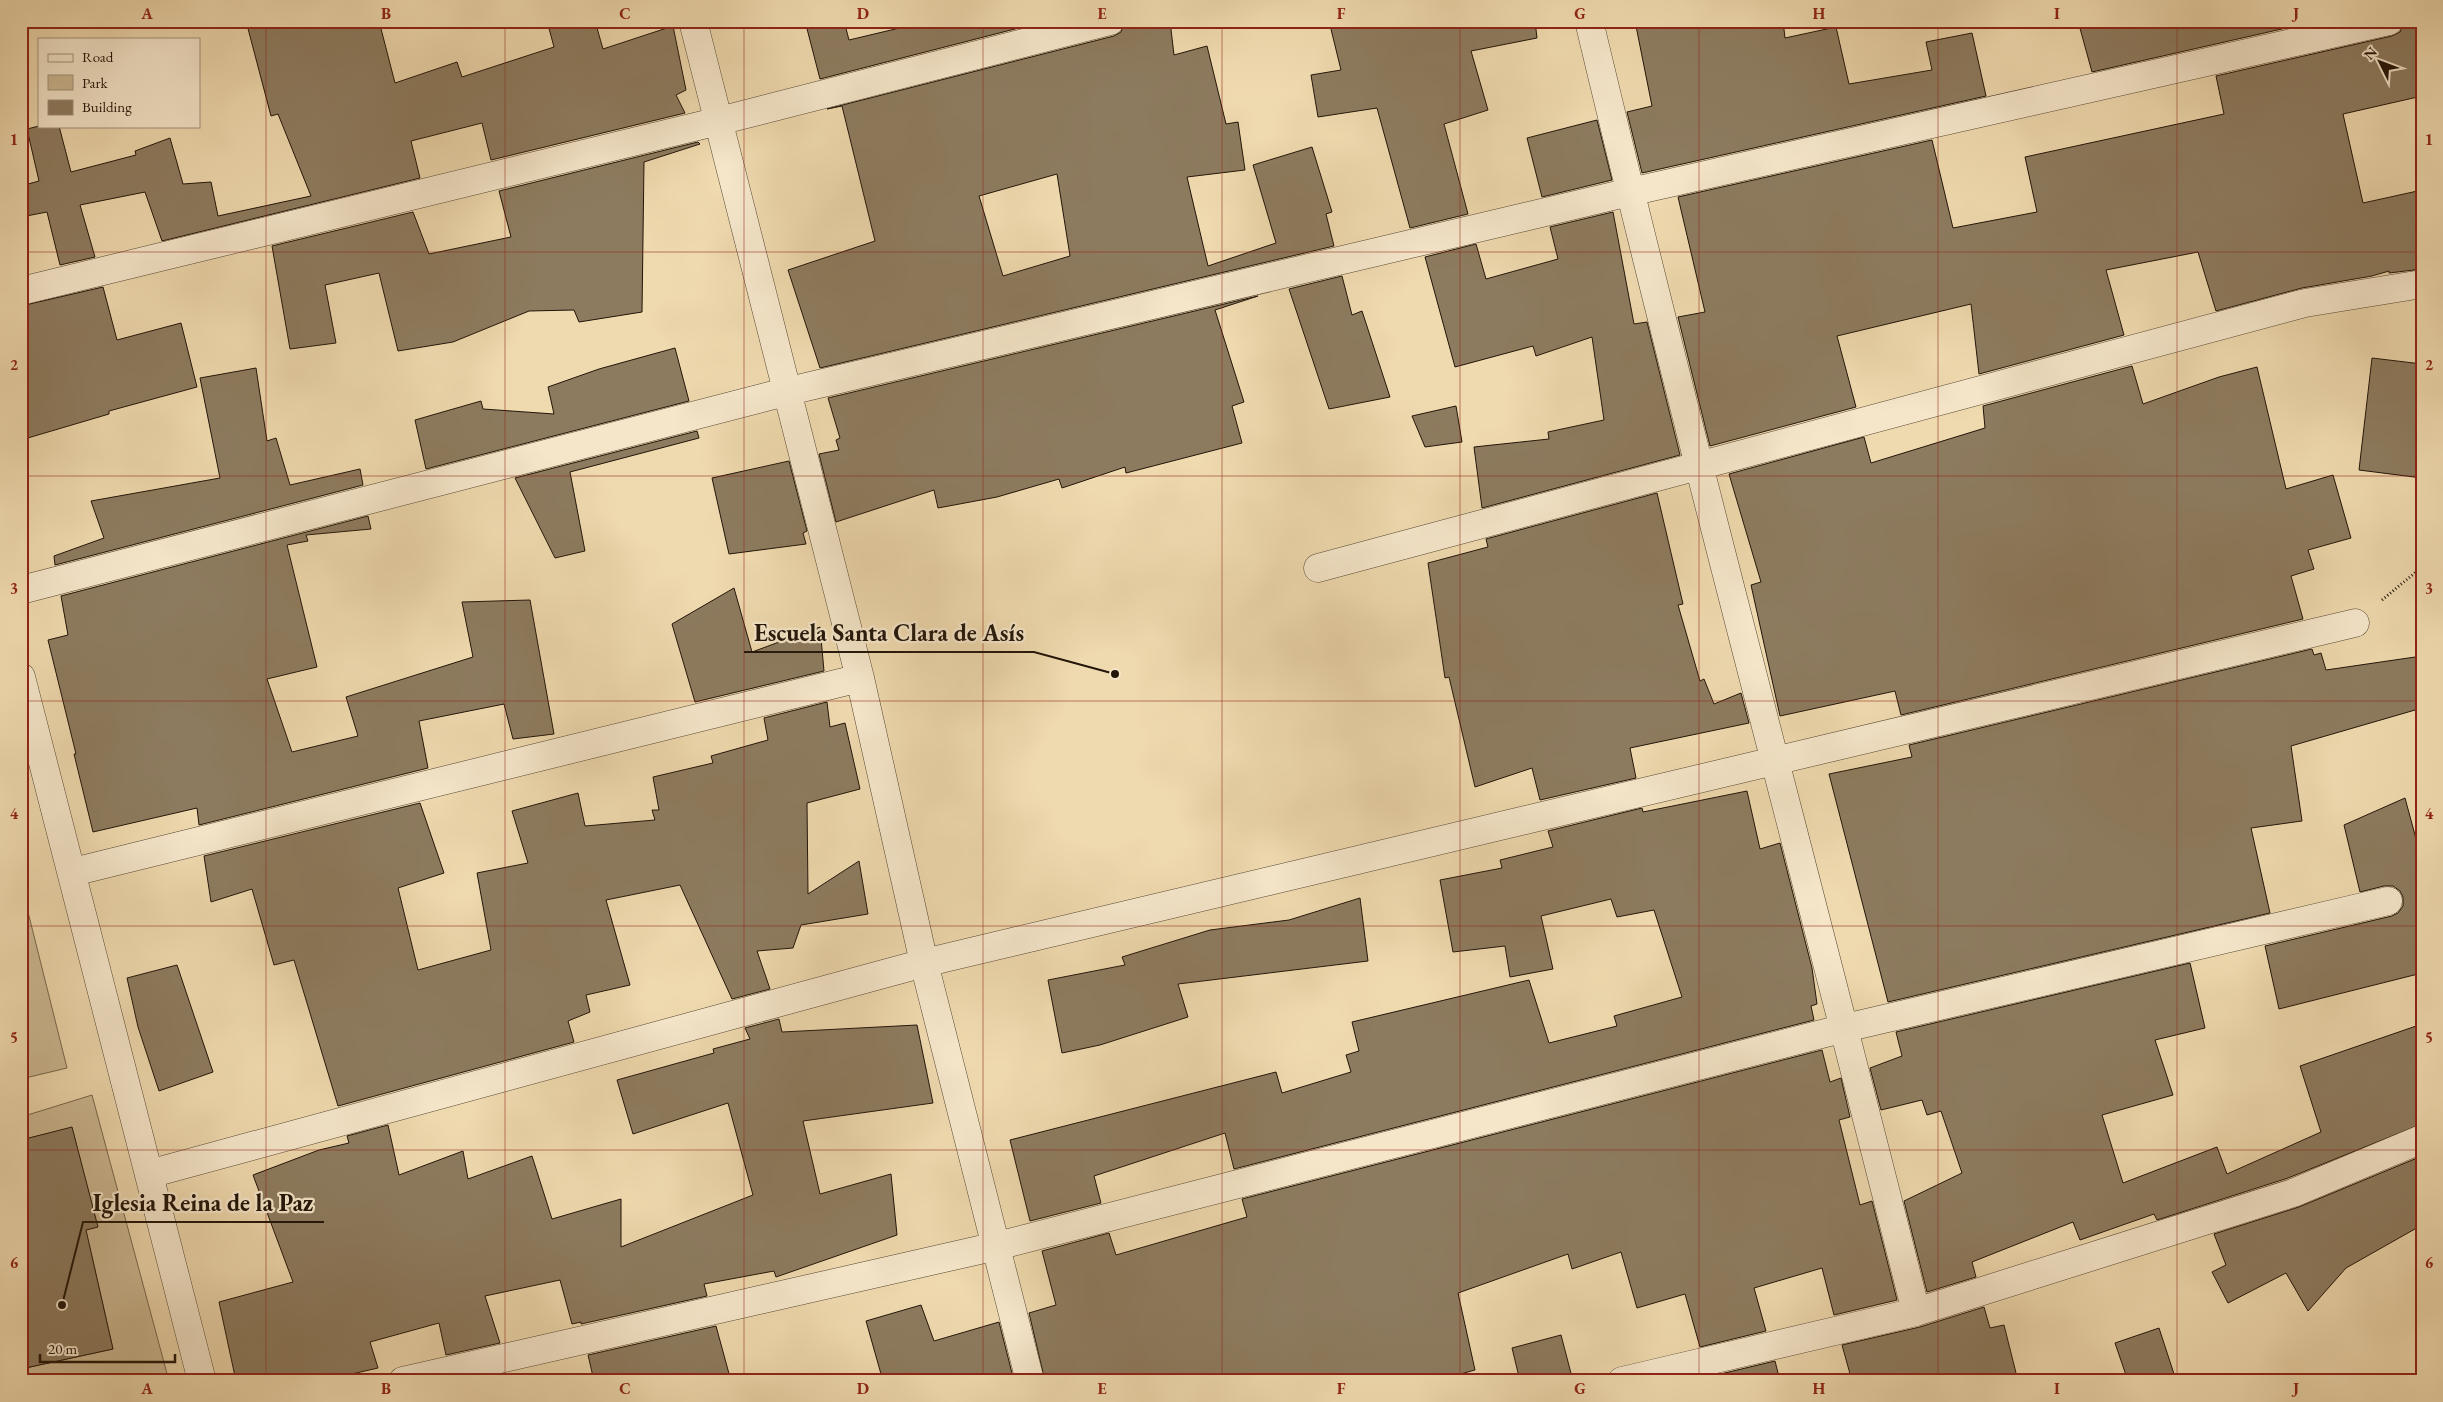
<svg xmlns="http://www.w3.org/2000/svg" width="2443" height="1402" font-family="'EB Garamond',serif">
  <rect width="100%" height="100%" fill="#efd9ae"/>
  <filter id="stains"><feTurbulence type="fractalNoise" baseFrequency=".004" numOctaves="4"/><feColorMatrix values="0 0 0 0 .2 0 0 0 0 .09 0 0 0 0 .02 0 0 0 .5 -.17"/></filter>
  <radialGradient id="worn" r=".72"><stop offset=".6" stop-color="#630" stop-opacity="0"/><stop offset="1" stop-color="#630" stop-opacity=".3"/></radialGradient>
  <path fill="#ccb892" stroke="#77664e" d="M 21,884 L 67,1068 L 21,1079 Z
    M 92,1095 L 169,1381 L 21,1381 L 21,1369 L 113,1349 L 89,1244 L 21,1260 L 21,1246 L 97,1227 L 72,1128 L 21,1140 L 21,1117 Z"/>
  <path fill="#8d7b5f" stroke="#221509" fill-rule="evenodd" d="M 246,21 L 379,21 L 395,83 L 457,62 L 462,77 L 554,47 L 547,21 L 595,21 L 603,49 L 673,26 L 686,90 L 676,95 L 685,113 L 491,160 L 482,123 L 411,141 L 420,178 L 162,241 L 145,192 L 80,205 L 95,257 L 60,265 L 47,212 L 21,217 L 21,186 L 39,181 L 27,129 L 39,126 L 59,126 L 71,172 L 136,155 L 135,151 L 170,138 L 183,184 L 211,182 L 218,216 L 311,196 L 278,114 L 271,116 Z
    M 805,21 L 844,21 L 849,40 L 929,21 L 1046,21 L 820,79 Z
    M 1125,21 L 1170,21 L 1174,55 L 1207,46 L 1226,124 L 1238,122 L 1245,170 L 1187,177 L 1208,266 L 1276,243 L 1253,165 L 1312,147 L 1332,212 L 1326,214 L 1334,246 L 820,368 L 788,270 L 875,241 L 842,106 L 827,109 L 1114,36 L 1121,32 ZM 1057,174 L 1070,256 L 1003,276 L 979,196 Z
    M 1329,21 L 1535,21 L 1537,38 L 1471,51 L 1488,110 L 1444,124 L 1468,214 L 1410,228 L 1377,108 L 1318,117 L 1311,75 L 1341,70 Z
    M 1635,21 L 1783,21 L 1785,38 L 1836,27 L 1849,84 L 1932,70 L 1926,42 L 1972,33 L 1986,96 L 1642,173 L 1627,112 L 1652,106 Z
    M 2078,21 L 2317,21 L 2092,72 Z
    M 2404,21 L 2422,21 L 2422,96 L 2343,114 L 2363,203 L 2422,190 L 2422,269 L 2389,273 L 2389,271 L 2372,276 L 2302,288 L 2216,311 L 2198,252 L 2106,270 L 2124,335 L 1979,374 L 1971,304 L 1837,336 L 1856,407 L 1710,446 L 1678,317 L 1705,312 L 1678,197 L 1932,140 L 1953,228 L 2037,212 L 2025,157 L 2224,114 L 2216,76 L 2392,36 L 2400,32 Z
    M 1597,120 L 1612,180 L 1542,197 L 1527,138 Z
    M 698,142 L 700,144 L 644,162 L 642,312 L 579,322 L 574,310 L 529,311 L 453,342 L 398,351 L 379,273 L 325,285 L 336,343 L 290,349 L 272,246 L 413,212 L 429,254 L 511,237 L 499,191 Z
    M 1613,212 L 1634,324 L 1647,322 L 1680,455 L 1482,508 L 1474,447 L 1549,439 L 1548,432 L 1604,420 L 1592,337 L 1536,356 L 1533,346 L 1455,367 L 1425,257 L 1476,244 L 1486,279 L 1558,259 L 1550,227 Z
    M 1342,276 L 1352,315 L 1362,311 L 1390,397 L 1329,409 L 1289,289 Z
    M 103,287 L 117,340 L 181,323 L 197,387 L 109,411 L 109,414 L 21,440 L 21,306 Z
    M 1258,296 L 1215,310 L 1244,402 L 1232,406 L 1242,443 L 1126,473 L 1125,467 L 1062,488 L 1059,479 L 997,497 L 938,508 L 934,490 L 836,522 L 819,454 L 839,450 L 836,440 L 840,438 L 828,398 Z
    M 675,348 L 689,401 L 426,469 L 415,420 L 481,401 L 483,409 L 554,414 L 548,387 L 599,369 Z
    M 2372,358 L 2422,364 L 2422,478 L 2359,470 Z
    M 2132,366 L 2143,404 L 2219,377 L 2257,367 L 2286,489 L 2333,475 L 2351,538 L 2308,550 L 2314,569 L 2291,576 L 2303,619 L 1901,715 L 1895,691 L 1780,716 L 1751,585 L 1761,582 L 1729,474 L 1864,437 L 1871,463 L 1985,428 L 1983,406 Z
    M 256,368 L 267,441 L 276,438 L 290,485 L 360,469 L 363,485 L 55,565 L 54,556 L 104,538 L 91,501 L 220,478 L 200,378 Z
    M 1456,406 L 1462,442 L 1425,447 L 1412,416 Z
    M 697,431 L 699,438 L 570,472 L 585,551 L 555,558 L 515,478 Z
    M 789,461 L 807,531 L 803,533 L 806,544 L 729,554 L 712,478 Z
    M 1657,493 L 1683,604 L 1678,605 L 1700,681 L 1704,679 L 1714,704 L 1741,693 L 1749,723 L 1630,748 L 1636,778 L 1540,800 L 1532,768 L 1475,787 L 1449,677 L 1445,678 L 1428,563 L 1488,547 L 1486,539 Z
    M 368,516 L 371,529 L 306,535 L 308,541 L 287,545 L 317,667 L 267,679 L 292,752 L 358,736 L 346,697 L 473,657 L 462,602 L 530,600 L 554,734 L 513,739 L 504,704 L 419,721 L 428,768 L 199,825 L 197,808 L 93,832 L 74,754 L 76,754 L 48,640 L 68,635 L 61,596 Z
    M 734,588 L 752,652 L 820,627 L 824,671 L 695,702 L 672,624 Z
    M 2312,649 L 2314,655 L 2321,653 L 2326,670 L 2422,656 L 2422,708 L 2291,746 L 2302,821 L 2251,828 L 2270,913 L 1888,1002 L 1829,774 L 1912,757 L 1909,745 Z
    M 827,702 L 830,727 L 845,723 L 860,789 L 807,803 L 808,894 L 859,861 L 868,914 L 801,925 L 793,948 L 757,951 L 770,989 L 732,999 L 680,885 L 606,900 L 630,985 L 586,995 L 590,1012 L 568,1021 L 574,1042 L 338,1106 L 294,960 L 274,965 L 252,889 L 211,902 L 204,856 L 420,803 L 444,873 L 398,888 L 418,970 L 491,950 L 477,873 L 528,863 L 512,811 L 578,793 L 585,826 L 655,820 L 652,810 L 659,810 L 653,777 L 713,763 L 711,756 L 768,740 L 764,718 Z
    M 1747,791 L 1760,849 L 1780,843 L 1812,968 L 1817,1004 L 1811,1006 L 1814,1020 L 1234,1169 L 1225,1133 L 1094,1176 L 1101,1203 L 1030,1221 L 1010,1140 L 1276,1072 L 1282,1093 L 1351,1072 L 1346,1055 L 1359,1051 L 1352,1022 L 1529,980 L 1549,1043 L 1617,1026 L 1614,1016 L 1682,997 L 1654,910 L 1617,917 L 1611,899 L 1541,916 L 1553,969 L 1510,977 L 1505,946 L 1453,952 L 1440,880 L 1502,868 L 1500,860 L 1553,847 L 1548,831 L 1642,808 L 1643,812 Z
    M 2405,798 L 2422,861 L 2422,973 L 2279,1009 L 2265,946 L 2392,916 L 2398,913 L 2403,906 L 2403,897 L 2400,891 L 2393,886 L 2384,886 L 2360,892 L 2344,825 Z
    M 1360,898 L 1368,961 L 1178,984 L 1188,1017 L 1100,1045 L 1062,1053 L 1048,980 L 1125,965 L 1122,957 L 1210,930 L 1289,920 Z
    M 2190,963 L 2205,1028 L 2155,1040 L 2173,1095 L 2102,1115 L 2123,1183 L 2217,1147 L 2227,1174 L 2321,1132 L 2300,1066 L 2422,1024 L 2422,1124 L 2288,1178 L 2157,1220 L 2154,1214 L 2080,1240 L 2073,1222 L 1972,1262 L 1976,1277 L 1927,1292 L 1904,1201 L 1962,1173 L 1941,1111 L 1927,1115 L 1922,1100 L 1881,1110 L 1870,1068 L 1902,1056 L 1896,1032 Z
    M 177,965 L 213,1072 L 159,1091 L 138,1027 L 127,978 Z
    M 779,1019 L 782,1032 L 917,1025 L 933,1103 L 803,1121 L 820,1194 L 891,1174 L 897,1235 L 776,1277 L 774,1271 L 704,1284 L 707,1296 L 581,1324 L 581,1322 L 572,1324 L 560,1280 L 485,1296 L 500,1343 L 446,1355 L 439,1323 L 370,1342 L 378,1368 L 321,1381 L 236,1381 L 219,1302 L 293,1282 L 253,1175 L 319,1150 L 349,1143 L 347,1136 L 388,1125 L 399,1175 L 463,1151 L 468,1179 L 532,1156 L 552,1219 L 621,1199 L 621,1247 L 753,1195 L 728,1103 L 633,1134 L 617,1080 L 714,1053 L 713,1049 L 750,1039 L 745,1028 Z
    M 1822,1050 L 1830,1082 L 1841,1078 L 1850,1117 L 1839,1120 L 1860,1205 L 1872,1201 L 1897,1300 L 1834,1315 L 1822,1268 L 1754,1288 L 1766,1331 L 1700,1347 L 1685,1294 L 1637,1308 L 1621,1252 L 1572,1269 L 1568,1254 L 1458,1293 L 1475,1370 L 1435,1381 L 1045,1381 L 1029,1313 L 1056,1305 L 1042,1251 L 1109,1233 L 1116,1255 L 1247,1217 L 1242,1199 Z
    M 72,1127 L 98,1227 L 86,1230 L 113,1349 L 21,1369 L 21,1140 Z
    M 2422,1156 L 2422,1225 L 2346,1268 L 2308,1311 L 2286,1273 L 2228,1303 L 2212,1272 L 2226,1265 L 2214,1234 L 2299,1207 Z
    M 921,1305 L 934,1341 L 999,1322 L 1014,1381 L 883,1381 L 866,1321 Z
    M 1984,1307 L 1990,1328 L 2004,1325 L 2018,1381 L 1852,1381 L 1842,1345 L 1920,1327 Z
    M 716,1326 L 731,1381 L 594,1381 L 588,1355 Z
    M 2159,1328 L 2174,1374 L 2153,1381 L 2128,1381 L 2115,1343 Z
    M 1561,1335 L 1573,1381 L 1520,1381 L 1512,1348 Z
    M 1775,1361 L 1780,1381 L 1709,1381 L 1708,1377 Z"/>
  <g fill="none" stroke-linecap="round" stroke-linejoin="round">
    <defs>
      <path id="street" d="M 693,21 L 860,678 L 924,963 L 1030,1381
        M 1589,21 C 1692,453 1808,881 1916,1312
        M 21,291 L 719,121 L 1110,21
        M 1318,568 L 2305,303 L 2422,284
        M 21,590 L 785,392 L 1630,192 L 2389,21
        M 21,677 L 202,1381
        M 73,872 L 860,678
        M 149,1174 L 924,963 L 2355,623
        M 403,1381 L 997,1246 L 1845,1028 L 2388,901
        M 1622,1381 L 1916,1312 L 2293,1193 L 2422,1139"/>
    </defs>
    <use href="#street" stroke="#554632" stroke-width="29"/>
    <path stroke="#221509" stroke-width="3" stroke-dasharray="1 2.5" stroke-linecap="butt" d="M 2382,600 L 2422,567"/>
    <use href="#street" stroke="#f5e6ca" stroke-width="28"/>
  </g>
  <path fill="none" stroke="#8f2418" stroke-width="1" stroke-opacity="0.55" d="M 266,21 L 266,1381M 505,21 L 505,1381M 744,21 L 744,1381M 983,21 L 983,1381M 1222,21 L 1222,1381M 1460,21 L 1460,1381M 1699,21 L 1699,1381M 1938,21 L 1938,1381M 2177,21 L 2177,1381M 21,252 L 2422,252M 21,476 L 2422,476M 21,701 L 2422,701M 21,926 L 2422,926M 21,1150 L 2422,1150"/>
  <path fill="none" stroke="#221509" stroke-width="2" d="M1115 674L1034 652H744M62 1305L83 1222H324"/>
  <g fill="#221509" stroke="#f5e6ca" stroke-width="2">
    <circle cx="1115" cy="674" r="5"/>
    <circle cx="62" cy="1305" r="5"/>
  </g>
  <g font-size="24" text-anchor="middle" font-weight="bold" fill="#221509" stroke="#f5e6ca" stroke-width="4.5" stroke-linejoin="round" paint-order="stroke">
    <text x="889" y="641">Escuela Santa Clara de Asís</text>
    <text x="203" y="1211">Iglesia Reina de la Paz</text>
  </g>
  <rect width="2443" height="1402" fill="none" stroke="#efd9ae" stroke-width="55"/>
  <rect x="38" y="38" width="162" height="90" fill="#f5e6ca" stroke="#a1927d"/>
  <rect x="48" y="54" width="25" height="8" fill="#f5e6ca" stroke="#a1927d"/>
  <text x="82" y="62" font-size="15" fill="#221509">Road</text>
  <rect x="48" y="75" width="25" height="15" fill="#ccb892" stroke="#a1927d"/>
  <text x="82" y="88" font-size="15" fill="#221509">Park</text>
  <rect x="48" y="100" width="25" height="15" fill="#8d7b5f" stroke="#a1927d"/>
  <text x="82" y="112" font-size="15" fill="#221509">Building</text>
  <g transform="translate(2380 62) rotate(312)" stroke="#f5e6ca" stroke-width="4" paint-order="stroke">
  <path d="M0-4L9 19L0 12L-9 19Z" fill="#221509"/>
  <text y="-8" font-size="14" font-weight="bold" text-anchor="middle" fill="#221509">N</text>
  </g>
  <path d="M40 1354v8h135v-8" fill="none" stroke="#221509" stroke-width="2.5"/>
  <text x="48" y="1354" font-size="15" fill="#221509" stroke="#f5e6ca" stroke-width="4" paint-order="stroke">20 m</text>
  <rect x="28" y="28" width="2388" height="1346" fill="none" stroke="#8f2418" stroke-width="2"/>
  <g font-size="16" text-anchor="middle" font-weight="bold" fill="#8f2418">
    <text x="147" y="19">A</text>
    <text x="386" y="19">B</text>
    <text x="625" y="19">C</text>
    <text x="863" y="19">D</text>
    <text x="1102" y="19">E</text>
    <text x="1341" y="19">F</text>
    <text x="1580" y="19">G</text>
    <text x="1819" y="19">H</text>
    <text x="2057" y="19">I</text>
    <text x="2296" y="19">J</text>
    <text x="14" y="145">1</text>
    <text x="2429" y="145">1</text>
    <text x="14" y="370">2</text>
    <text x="2429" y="370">2</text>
    <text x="14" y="594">3</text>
    <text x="2429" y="594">3</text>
    <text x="14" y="819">4</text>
    <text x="2429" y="819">4</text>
    <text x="14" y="1043">5</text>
    <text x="2429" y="1043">5</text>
    <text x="14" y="1268">6</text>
    <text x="2429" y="1268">6</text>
    <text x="147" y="1394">A</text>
    <text x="386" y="1394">B</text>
    <text x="625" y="1394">C</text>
    <text x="863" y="1394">D</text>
    <text x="1102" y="1394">E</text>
    <text x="1341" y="1394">F</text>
    <text x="1580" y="1394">G</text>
    <text x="1819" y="1394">H</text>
    <text x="2057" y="1394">I</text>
    <text x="2296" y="1394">J</text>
  </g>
  <rect width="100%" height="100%" filter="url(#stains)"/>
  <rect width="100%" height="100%" fill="url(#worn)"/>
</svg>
